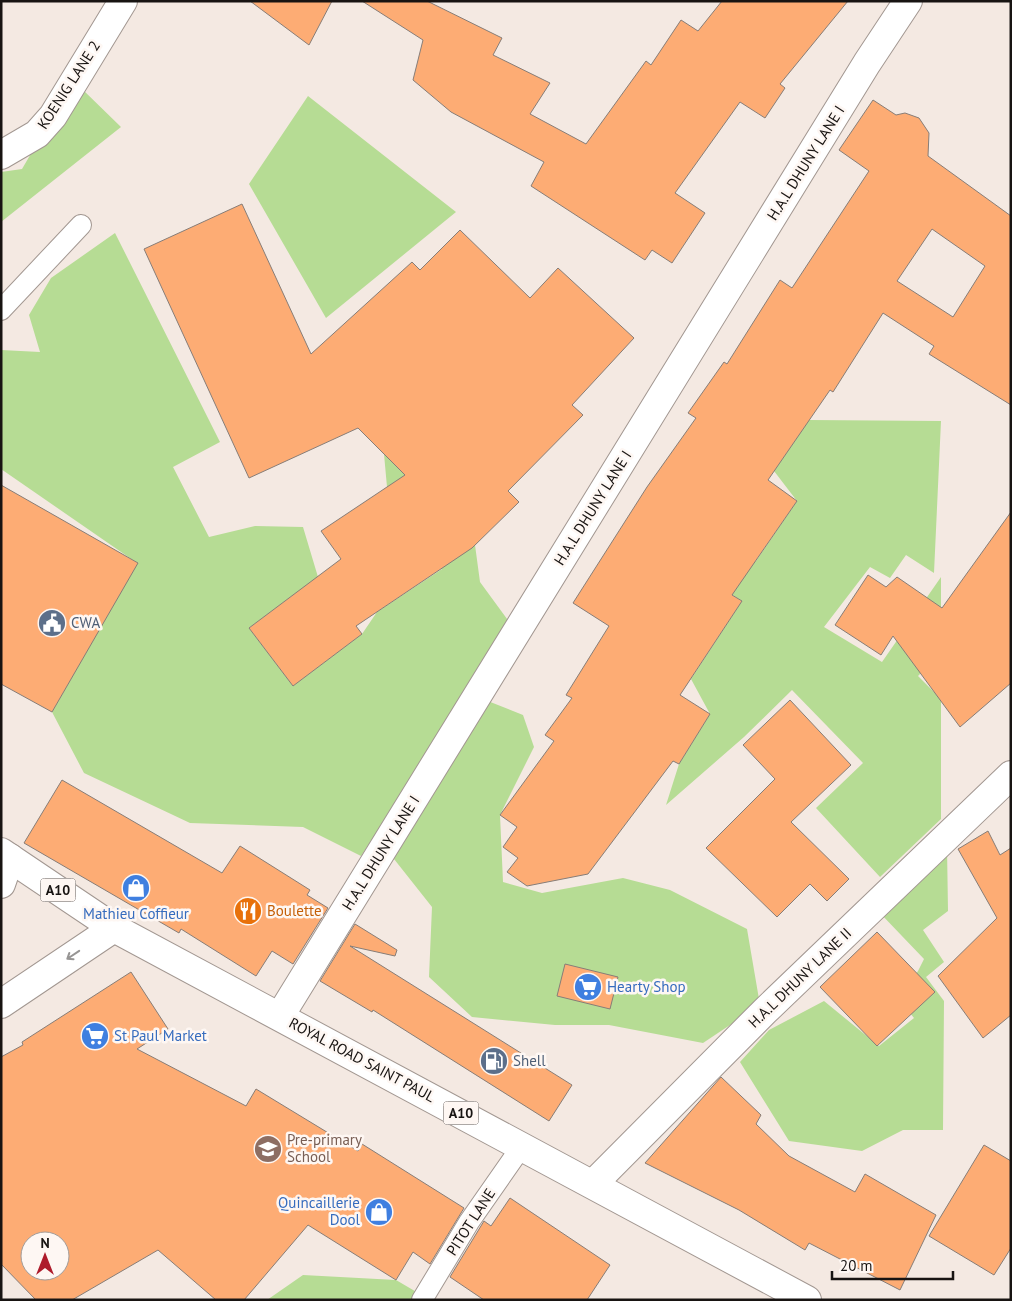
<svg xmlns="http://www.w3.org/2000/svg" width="1012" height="1301" font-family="'PT Sans',sans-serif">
  <rect width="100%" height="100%" fill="#f4e9e2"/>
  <path fill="#b6dc94" d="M 81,88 L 121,127 L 1,222 L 1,172 L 22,169 L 53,116 Z
    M 308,96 L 456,212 L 326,318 L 249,184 Z
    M 115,233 L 220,442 L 173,467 L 209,537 L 255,526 L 303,527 L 318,577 L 249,628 L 293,686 L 362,634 L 377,612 L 442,569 L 387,487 L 384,454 L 475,545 L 480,582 L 510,623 L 465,692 L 523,715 L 534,747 L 500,815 L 503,882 L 542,893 L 623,878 L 670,890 L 747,929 L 760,1005 L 703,1043 L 609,1025 L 555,1025 L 472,1017 L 429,977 L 432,907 L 375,835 L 361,856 L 303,827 L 190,823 L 84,773 L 52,712 L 137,563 L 1,469 L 1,350 L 40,352 L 29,315 L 51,278 Z
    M 809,420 L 941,421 L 934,573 L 906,555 L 890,578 L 870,567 L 824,627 L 882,662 L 941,577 L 941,653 L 918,676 L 941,699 L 941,819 L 880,877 L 816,808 L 863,763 L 792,690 L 744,737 L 666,805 L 679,764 L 710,714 L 691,679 L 742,601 L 695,571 L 756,561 L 797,501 L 774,471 Z
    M 947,847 L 948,911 L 923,930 L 944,962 L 926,977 L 944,1001 L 943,1130 L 903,1130 L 862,1151 L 789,1141 L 740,1062 L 769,1030 L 824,1001 L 879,1046 L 914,1018 L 898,998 L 918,971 L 924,959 L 879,912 Z
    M 303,1275 L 396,1280 L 425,1297 L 422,1300 L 267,1300 Z"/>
  <path fill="#fdac74" stroke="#877d77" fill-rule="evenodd" d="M 250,1 L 332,1 L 309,45 Z
    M 362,1 L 427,1 L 502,38 L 493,55 L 550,83 L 530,114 L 586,144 L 646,61 L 651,65 L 681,20 L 698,31 L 722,1 L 848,1 L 780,84 L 785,88 L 765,118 L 740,102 L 675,193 L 705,213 L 672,263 L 652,250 L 645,260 L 531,186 L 544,162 L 451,112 L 413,80 L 423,40 Z
    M 873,100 L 896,115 L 905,113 L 919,118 L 929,133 L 928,156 L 1011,216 L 1011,405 L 929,354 L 934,346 L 883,313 L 833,392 L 830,390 L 768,480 L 797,501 L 732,595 L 742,601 L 680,695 L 710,714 L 679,764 L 673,761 L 588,874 L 527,886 L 507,872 L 518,858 L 503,847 L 517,827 L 500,815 L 554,741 L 545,735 L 572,698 L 566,695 L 609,626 L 573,603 L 647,487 L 696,418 L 688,413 L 724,362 L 727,364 L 780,280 L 792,288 L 869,171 L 839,150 ZM 932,229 L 985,266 L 953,317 L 897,281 Z
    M 242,204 L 311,354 L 412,262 L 420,270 L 460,230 L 530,298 L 558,268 L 634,338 L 572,405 L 583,415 L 508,491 L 519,502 L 472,548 L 356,626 L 362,634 L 293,686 L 249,628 L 341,559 L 321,531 L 405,475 L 358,428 L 249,478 L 144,249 Z
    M 1,485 L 138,563 L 52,712 L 1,684 Z
    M 1011,512 L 1011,683 L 960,727 L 893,636 L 881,655 L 835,625 L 868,575 L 886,587 L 897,577 L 942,608 Z
    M 790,700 L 851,765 L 791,822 L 849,879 L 827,901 L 810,884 L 777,917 L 706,848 L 775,779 L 743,745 Z
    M 62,780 L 222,873 L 240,846 L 310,890 L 307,895 L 328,908 L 293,964 L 272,951 L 256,976 L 181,929 L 179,933 L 24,843 Z
    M 988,831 L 1000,855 L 1011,848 L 1011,1015 L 983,1038 L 938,976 L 997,918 L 958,849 Z
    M 355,924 L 397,950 L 395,956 L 350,946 L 572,1085 L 549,1121 L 373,1010 L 372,1012 L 320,981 Z
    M 877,932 L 935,992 L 877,1046 L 820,987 Z
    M 565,964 L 618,977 L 610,1009 L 557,996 Z
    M 131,972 L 168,1029 L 137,1049 L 246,1106 L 256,1089 L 358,1151 L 362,1144 L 464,1208 L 430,1264 L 413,1252 L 396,1280 L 308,1225 L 244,1300 L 216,1300 L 158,1250 L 72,1300 L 36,1300 L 1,1264 L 1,1057 L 23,1045 L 22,1042 ZM 30,1241 L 60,1241 L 60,1271 L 30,1271 Z
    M 721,1077 L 761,1115 L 756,1124 L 789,1156 L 855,1192 L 865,1174 L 936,1215 L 900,1290 L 809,1243 L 805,1250 L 739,1210 L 645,1163 Z
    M 984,1145 L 1011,1161 L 1011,1248 L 994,1275 L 929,1236 Z
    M 510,1198 L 610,1265 L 587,1300 L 484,1300 L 450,1277 L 484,1221 L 491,1226 Z"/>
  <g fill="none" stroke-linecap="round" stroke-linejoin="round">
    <defs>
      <path id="service" d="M 1,310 L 81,225
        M 422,1300 L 469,1222 L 522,1146"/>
      <path id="minor" d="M 1,155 L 37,134 L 53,116 L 123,1
        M 280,1016 L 867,63 L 908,1
        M 593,1184 L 765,1011 L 1011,775"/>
      <path id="secondary" d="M 1,884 L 10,858
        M 1,1004 L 114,928"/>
      <path id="primary" d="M 1,852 L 114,928 L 807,1300"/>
    </defs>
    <use href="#service" stroke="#a29791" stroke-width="22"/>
    <use href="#minor" stroke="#a29791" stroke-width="30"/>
    <use href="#secondary" stroke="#a29791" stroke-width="30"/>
    <use href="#primary" stroke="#a29791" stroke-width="30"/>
    <use href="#service" stroke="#fff" stroke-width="20"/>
    <use href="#minor" stroke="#fff" stroke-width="28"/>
    <use href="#secondary" stroke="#fff" stroke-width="28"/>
    <use href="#primary" stroke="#fff" stroke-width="28"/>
  </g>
  <defs><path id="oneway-shaft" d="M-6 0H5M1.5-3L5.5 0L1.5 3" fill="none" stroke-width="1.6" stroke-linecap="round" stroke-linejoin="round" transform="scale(1.25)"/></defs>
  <use stroke="#979594" href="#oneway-shaft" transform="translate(73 955) rotate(146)"/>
  <defs>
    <symbol id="civic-disc" viewBox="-11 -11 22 22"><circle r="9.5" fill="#5c6f8a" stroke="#fef7f3"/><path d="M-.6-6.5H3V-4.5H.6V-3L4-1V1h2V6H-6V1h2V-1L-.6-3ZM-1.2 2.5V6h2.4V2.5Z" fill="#fff"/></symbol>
    <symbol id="shop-disc" viewBox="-11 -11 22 22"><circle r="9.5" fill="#3f7fe0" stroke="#fef7f3"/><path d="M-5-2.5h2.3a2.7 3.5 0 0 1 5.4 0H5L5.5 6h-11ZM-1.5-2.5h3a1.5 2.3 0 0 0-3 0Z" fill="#fff"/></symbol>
    <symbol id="restaurant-disc" viewBox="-11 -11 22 22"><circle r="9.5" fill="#e8710a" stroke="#fef7f3"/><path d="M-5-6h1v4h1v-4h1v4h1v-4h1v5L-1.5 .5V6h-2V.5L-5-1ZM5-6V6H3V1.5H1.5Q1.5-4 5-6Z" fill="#fff"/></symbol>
    <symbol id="supermarket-disc" viewBox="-11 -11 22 22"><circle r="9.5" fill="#3f7fe0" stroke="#fef7f3"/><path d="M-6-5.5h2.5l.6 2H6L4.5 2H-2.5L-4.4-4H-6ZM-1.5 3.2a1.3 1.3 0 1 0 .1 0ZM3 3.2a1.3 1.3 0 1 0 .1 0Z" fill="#fff"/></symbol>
    <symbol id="fuel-disc" viewBox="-11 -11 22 22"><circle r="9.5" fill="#5c6f8a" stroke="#fef7f3"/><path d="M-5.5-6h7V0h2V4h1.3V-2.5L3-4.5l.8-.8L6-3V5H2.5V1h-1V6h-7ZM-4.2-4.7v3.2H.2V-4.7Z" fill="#fff"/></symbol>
    <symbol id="school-disc" viewBox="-11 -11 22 22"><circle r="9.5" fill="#8d6e63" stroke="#fef7f3"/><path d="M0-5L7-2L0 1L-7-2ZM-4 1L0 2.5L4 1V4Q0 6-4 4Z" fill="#fff"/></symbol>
  </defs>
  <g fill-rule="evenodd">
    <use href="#civic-disc" x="36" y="607" width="32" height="32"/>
    <use href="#shop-disc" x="120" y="872" width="32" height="32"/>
    <use href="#restaurant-disc" x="232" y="895" width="32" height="32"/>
    <use href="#supermarket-disc" x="572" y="971" width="32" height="32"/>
    <use href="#supermarket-disc" x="79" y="1020" width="32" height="32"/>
    <use href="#fuel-disc" x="478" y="1045" width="32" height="32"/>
    <use href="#school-disc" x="252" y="1133" width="32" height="32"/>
    <use href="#shop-disc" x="363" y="1196" width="32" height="32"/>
  </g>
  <g text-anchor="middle" stroke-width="5" stroke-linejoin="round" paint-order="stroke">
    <g fill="#fef7f3" stroke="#5d5856" stroke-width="1">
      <rect x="40.5" y="878.5" width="35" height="23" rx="4"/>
      <rect x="443.5" y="1101.5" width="35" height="23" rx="4"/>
    </g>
    <g font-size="14" font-weight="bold" fill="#181412">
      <text x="58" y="895">A10</text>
      <text x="461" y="1118">A10</text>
    </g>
    <g font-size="15" fill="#181412" stroke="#fef7f3">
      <text transform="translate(69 85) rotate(-57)" y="5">KOENIG LANE 2</text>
      <text transform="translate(806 163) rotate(-58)" y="5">H.A.L DHUNY LANE I</text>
      <text transform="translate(593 508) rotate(-58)" y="5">H.A.L DHUNY LANE I</text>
      <text transform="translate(381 853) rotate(-58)" y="5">H.A.L DHUNY LANE I</text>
      <text transform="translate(800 978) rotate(-44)" y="5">H.A.L DHUNY LANE II</text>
      <text transform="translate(362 1060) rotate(28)" y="5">ROYAL ROAD SAINT PAUL</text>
      <text transform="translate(471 1222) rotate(-57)" y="5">PITOT LANE</text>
    </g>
    <g font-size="15" fill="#4e5e75" stroke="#fef7f3" text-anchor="start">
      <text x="71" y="628">CWA</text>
      <text x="513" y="1066">Shell</text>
    </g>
    <g font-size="15" fill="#c56008" stroke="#fef7f3" text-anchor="start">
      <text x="267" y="916">Boulette</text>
    </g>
    <g font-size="15" fill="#366cbe" stroke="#fef7f3" text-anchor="start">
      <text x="136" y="919" text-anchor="middle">Mathieu Coffieur</text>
      <text x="607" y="992">Hearty Shop</text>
      <text x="114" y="1041">St Paul Market</text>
      <text x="360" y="1208" text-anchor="end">Quincaillerie<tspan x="360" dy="17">Dool</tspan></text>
    </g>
    <g font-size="15" fill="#785e54" stroke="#fef7f3" text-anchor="start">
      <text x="287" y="1145">Pre-primary<tspan x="287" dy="17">School</tspan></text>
    </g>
  </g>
  <rect width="1012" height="1301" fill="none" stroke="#181412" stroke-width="5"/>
  <g transform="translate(45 1256)"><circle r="24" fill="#fef7f3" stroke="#a29c99"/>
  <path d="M0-4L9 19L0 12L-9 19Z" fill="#ae1b2b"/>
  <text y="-8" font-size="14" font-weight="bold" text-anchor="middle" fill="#181412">N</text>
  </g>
  <path d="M832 1271v8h121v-8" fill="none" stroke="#181412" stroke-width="2.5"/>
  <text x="840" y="1271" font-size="15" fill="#181412" stroke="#fef7f3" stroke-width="4" paint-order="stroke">20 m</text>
</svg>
